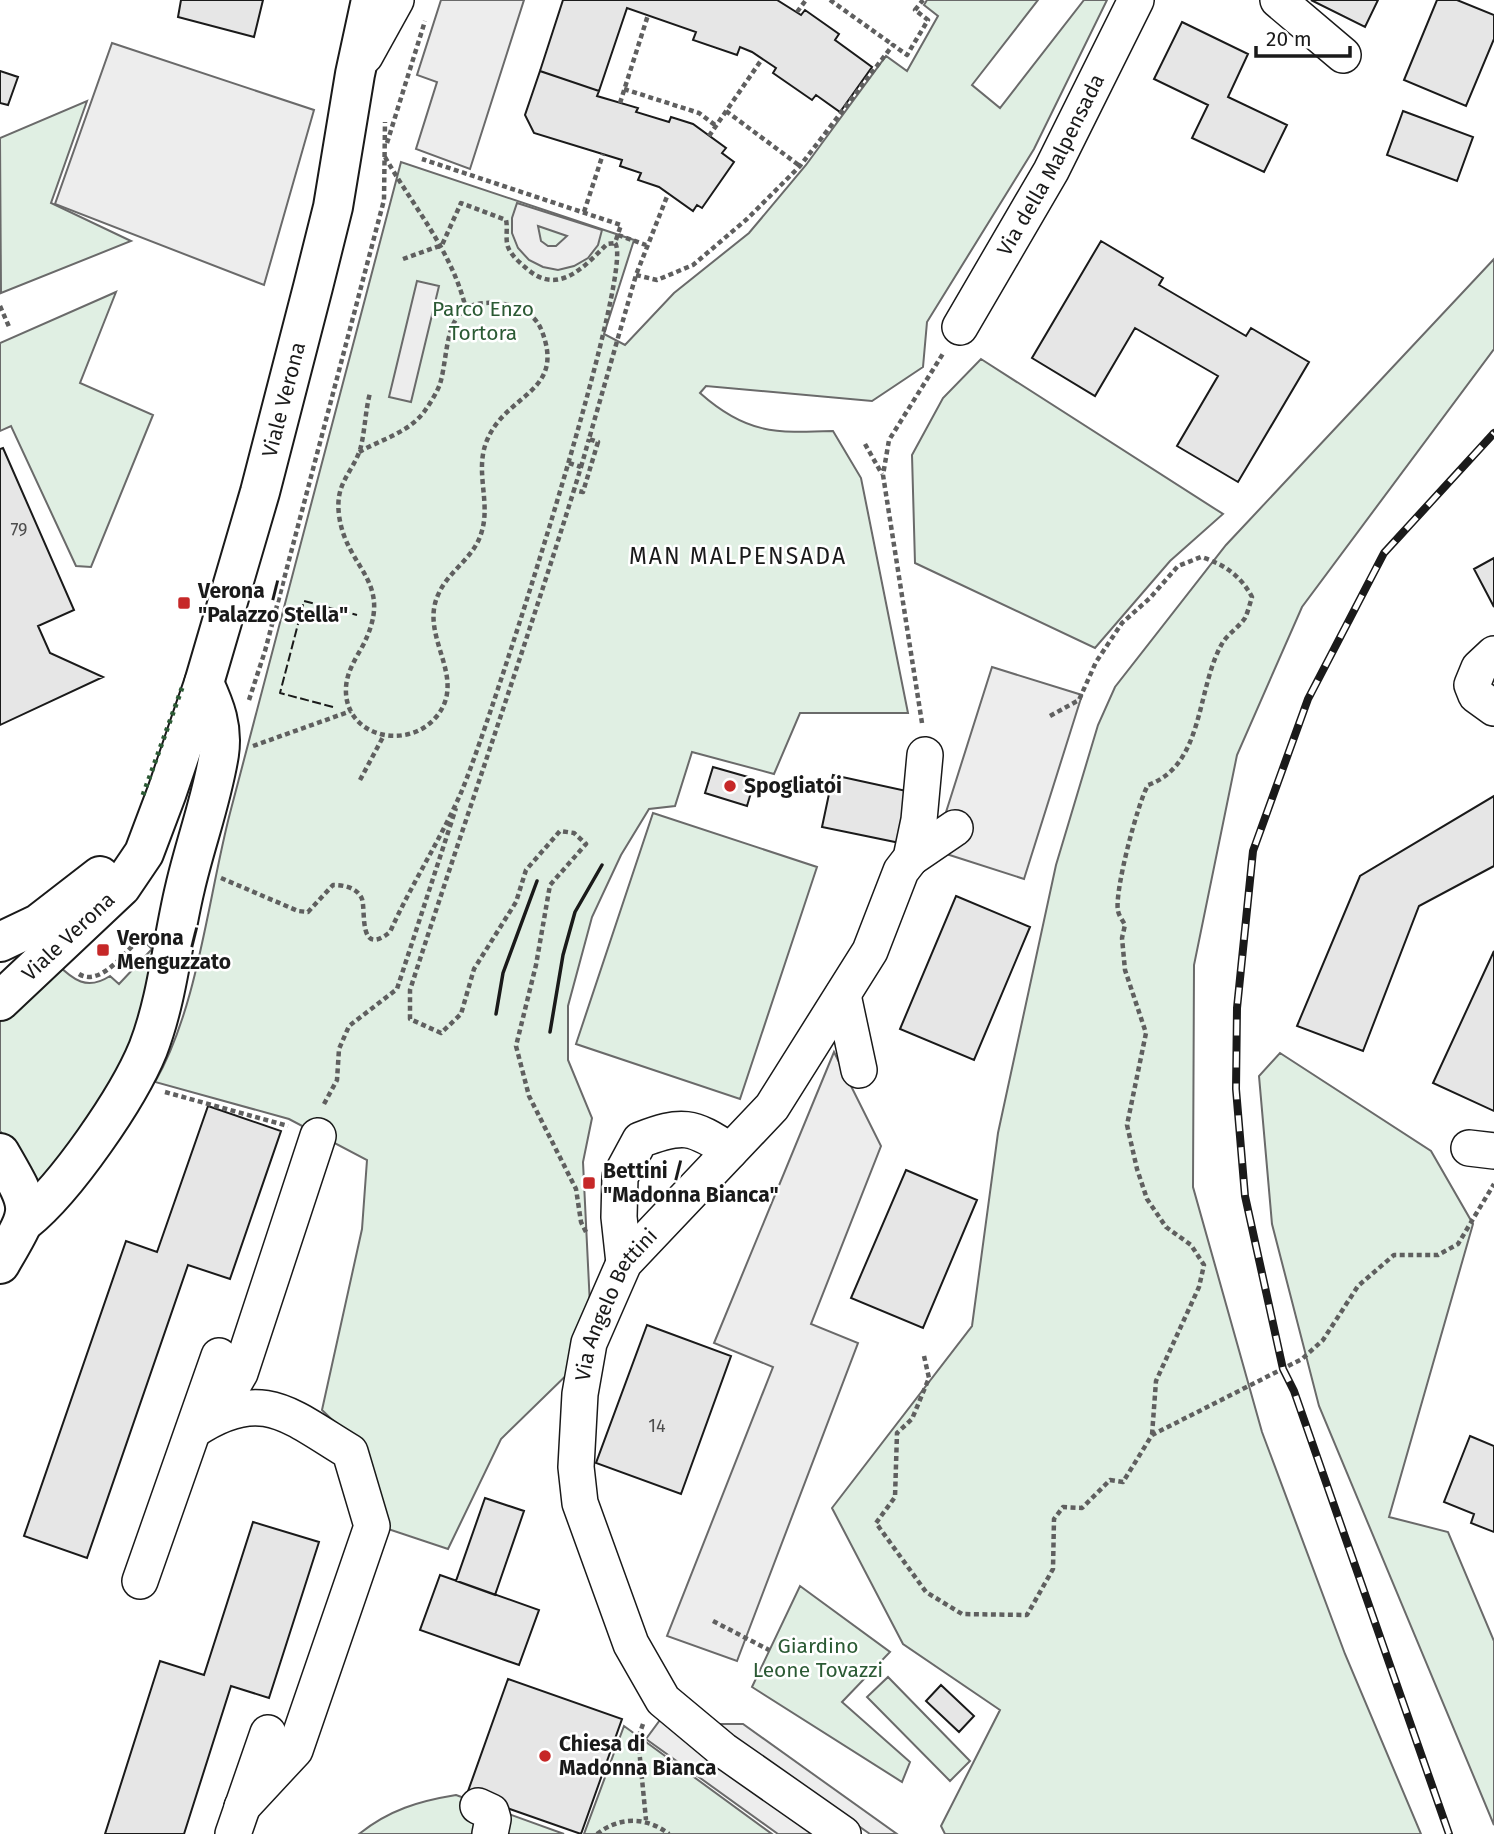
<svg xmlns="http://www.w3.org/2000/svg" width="1494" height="1834" font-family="'Fira Sans',sans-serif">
  <rect width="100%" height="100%" fill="#fff"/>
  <path fill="#e0efe3" stroke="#6a6a6a" stroke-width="2" d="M 927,0 L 1038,0 L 972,85 L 1000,108 L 1084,0 L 1107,0 L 1034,149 L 927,322 L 923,367 L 872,401 L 706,386 L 700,393 C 746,434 775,433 833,431 L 861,478 L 908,713 L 800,713 L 774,774 L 692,752 L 675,806 L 649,809 L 621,855 L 592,917 L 568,1006 L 568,1060 L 592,1118 L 583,1162 L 590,1306 L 582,1360 L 501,1439 L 448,1549 L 382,1527 L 355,1442 L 322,1410 L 362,1229 L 367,1160 L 289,1119 L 155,1082 C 198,1007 208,898 230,813 C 287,596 344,379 401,162 L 634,240 L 604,334 L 625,345 L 674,293 L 749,233 L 806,165 L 886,56 L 907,71 L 938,16 L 924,5 Z
    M 87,101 L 51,203 L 131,241 L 1,293 L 0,138 Z
    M 1494,259 L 1494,349 L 1302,607 L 1237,755 L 1194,965 L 1193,1187 L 1262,1432 L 1345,1654 L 1421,1834 L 945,1834 L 941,1826 L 1000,1710 L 903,1644 L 832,1508 L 972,1326 L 998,1133 L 1056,865 L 1098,725 L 1115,687 L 1226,545 Z
    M 116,292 L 80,383 L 153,415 L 91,567 L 76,566 L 11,426 L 0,431 L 0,343 Z
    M 981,359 L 1223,514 L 1170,561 L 1095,648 L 915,563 L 912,455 L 943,398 Z
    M 653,813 L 817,867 L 740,1099 L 576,1044 Z
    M 155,933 L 164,936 L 141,1044 L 41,1200 L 21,1157 L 0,1131 L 0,1017 L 56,963 C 73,980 87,991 110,976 L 119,984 L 152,949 L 145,942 Z
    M 1280,1053 L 1431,1151 L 1473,1224 L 1389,1517 L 1448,1532 L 1494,1641 L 1494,1825 L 1319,1406 L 1272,1224 L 1259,1076 Z
    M 800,1586 L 890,1652 L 842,1702 L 910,1762 L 902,1782 L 752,1687 Z
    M 888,1677 L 970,1761 L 950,1781 L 867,1697 Z
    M 624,1726 L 772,1834 L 584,1834 Z
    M 456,1795 L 564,1834 L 359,1834 C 389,1810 419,1801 456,1795 Z"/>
  <path fill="#ededed" stroke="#6a6a6a" stroke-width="2" fill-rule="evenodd" d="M 441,0 L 524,0 L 470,169 L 416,149 L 437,82 L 417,75 Z
    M 112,43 L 314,110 L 264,285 L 55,204 Z
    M 517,203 L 602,230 L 598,245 L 588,258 L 574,266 L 558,270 L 543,267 L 529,260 L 518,248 L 512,233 L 512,218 ZM 538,226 L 567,236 L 556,246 L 548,246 L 541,241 Z
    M 417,281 L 439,286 L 411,402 L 389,397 Z
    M 992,667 L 1082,695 L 1024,879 L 934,850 Z
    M 834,1052 L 881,1146 L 811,1324 L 858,1343 L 737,1661 L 667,1636 L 773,1367 L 714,1343 Z
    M 663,1716 L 826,1834 L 778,1834 L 646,1739 Z
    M 713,1724 L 743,1724 L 897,1834 L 870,1834 Z"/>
  <path fill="#e6e6e6" stroke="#1a1a1a" stroke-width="2" d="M 181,0 L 263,0 L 254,37 L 178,17 Z
    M 563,0 L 777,0 L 801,15 L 805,10 L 839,34 L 835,40 L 872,67 L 840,112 L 816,95 L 812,100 L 773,73 L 776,68 L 752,52 L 740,47 L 737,55 L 693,40 L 696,32 L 627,8 L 599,91 L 540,71 Z
    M 1311,0 L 1378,0 L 1365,27 Z
    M 1437,0 L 1457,0 L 1494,15 L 1494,39 L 1466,106 L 1404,80 Z
    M 1182,22 L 1248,54 L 1228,97 L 1287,125 L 1264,172 L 1192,138 L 1208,105 L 1154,79 Z
    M 0,71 L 18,77 L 8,105 L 0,103 Z
    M 540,71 L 599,91 L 597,96 L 638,108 L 636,112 L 669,122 L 671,117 L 693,124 L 726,148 L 722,153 L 734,162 L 702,208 L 697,205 L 693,211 L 659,187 L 638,180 L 641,173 L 620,166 L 622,160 L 534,133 L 525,115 Z
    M 1403,111 L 1473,137 L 1457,181 L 1387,155 Z
    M 1101,241 L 1163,278 L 1159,285 L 1246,336 L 1251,328 L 1309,362 L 1238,482 L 1177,446 L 1218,376 L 1135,328 L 1095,396 L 1032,358 Z
    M 3,448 L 74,610 L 38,626 L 50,653 L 103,677 L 0,725 L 0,449 Z
    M 1494,558 L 1494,607 L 1474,569 Z
    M 713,767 L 755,779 L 747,806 L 705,793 Z
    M 833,775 L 911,792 L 900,843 L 822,827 Z
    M 1494,796 L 1494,866 L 1419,906 L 1363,1051 L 1297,1026 L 1360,876 Z
    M 956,896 L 1030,927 L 974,1060 L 900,1029 Z
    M 1494,951 L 1494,1111 L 1433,1083 Z
    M 208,1106 L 281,1131 L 230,1279 L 188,1265 L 87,1558 L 24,1536 L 126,1241 L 157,1252 Z
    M 906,1170 L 977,1200 L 923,1328 L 851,1298 Z
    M 647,1325 L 731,1356 L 681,1494 L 596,1463 Z
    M 1470,1436 L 1494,1446 L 1494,1532 L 1471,1523 L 1474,1514 L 1444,1502 Z
    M 485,1498 L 524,1511 L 495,1595 L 456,1581 Z
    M 253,1522 L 319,1542 L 269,1698 L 231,1686 L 184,1834 L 105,1834 L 160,1661 L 204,1675 Z
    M 440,1575 L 539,1610 L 519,1665 L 420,1630 Z
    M 508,1679 L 622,1719 L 581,1834 L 467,1794 Z
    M 941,1685 L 974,1716 L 959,1732 L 926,1701 Z"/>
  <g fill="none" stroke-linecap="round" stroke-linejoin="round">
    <defs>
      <g id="minor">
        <path d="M 1278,0 L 1343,55"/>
        <path d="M 365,56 L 396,0"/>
        <path id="s1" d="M 960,327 L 1051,171 L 1136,0"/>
        <path d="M 1494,654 L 1479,668 L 1472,685 L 1476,695 L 1494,708"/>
        <path d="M 911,858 L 955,828"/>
        <path d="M 843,995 L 859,1070"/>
        <path d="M 1469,1148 L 1494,1151"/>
        <path d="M 624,1263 L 619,1217 L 620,1177 L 640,1140 C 682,1124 692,1125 730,1151"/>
        <path d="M 215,1416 L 240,1373 L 318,1136"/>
        <path d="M 194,1430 C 262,1385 290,1416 350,1452 L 372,1526 L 295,1750 L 242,1807"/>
        <path d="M 140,1581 L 219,1356"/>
        <path d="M 478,1806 L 491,1812 L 493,1819 L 490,1834"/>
        <path d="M 233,1834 L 268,1733"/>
        <path id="s2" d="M 843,1834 L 723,1750 L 663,1700 L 631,1644 L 580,1503 L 576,1467 L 580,1394 L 589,1343 L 624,1263 L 772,1107 L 870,951 L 901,871 L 911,858 L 919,820 L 925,755"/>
      </g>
      <g id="major">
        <path d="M 0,942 L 38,924 L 100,876"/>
        <path id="s3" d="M 0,1001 L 121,887 L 144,853 L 167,792 L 204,683 L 260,492 L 313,287 L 333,207 L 355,74 L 371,0"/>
        <path d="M 0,1153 C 34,1212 33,1207 0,1264"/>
        <path d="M 25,1221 C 66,1188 128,1098 148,1049 C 168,997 172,942 185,888 C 195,844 212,799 219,754 C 223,727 215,707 204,683"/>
      </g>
    </defs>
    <use href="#minor" stroke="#1a1a1a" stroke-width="38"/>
    <use href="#major" stroke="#1a1a1a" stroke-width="42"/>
    <path stroke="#5f5f5f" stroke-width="4.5" stroke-dasharray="5 3.5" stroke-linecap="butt" d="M 830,0 L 893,45
      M 797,12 L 806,0
      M 624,89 L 699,113 L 715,125
      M 620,103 L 648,15
      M 726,111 L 800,166
      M 709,136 L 762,59
      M 387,143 L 425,21
      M 385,157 C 414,208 452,251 466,309
      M 584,212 L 603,154
      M 618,235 L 646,245
      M 403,259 L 442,245 L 461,203 L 506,220 C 508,228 505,239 508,247 C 511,255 519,262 526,268 C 558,297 584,267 607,244 L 615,243
      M 636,275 L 657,280 L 693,265 L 747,219 L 800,166 L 893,45 L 907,55 L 928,20 L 915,10 L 923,0
      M 0,306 L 10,329
      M 865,444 L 882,474
      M 359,452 C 382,439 411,432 426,409 C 431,402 437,392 440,384 C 450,350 442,300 493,303 C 512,303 534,312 541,329 C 567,392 508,393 488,438 C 473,470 492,502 481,534 C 473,559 448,571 438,595 C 419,637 468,677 437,716 C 408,752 343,737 346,687 C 347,673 354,661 361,649 C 398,581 346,571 339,515 C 335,483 351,475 360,450 C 365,432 365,412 370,393
      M 569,463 L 581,467 L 574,490
      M 581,467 L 589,439
      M 249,700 L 265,651 L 384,200 L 385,122
      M 1050,716 L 1079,700 L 1096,662 L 1122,623 L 1150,598 L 1178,566 L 1201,557 C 1224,564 1241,576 1252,597 C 1250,603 1248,612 1245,618 C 1239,627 1229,633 1223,642 C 1196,687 1205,765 1148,785 C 1138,802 1114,892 1118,911 C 1119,916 1123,921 1125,925 L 1122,938 L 1125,970 L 1146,1033 L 1127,1125 L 1137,1169 L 1147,1199 L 1166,1227 L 1191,1245 L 1204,1265 L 1199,1287 L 1156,1381 L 1152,1435
      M 922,723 L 883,475 L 889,440 L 944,352
      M 253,746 L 351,711
      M 360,780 L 383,737
      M 221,878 L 298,911 L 308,912 L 333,885 C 343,885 357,887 362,899 C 366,911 358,958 390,932 C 411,885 439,842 460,795 C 485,740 637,268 615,243 L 621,225 L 422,159
      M 79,974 C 99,987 124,954 138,940
      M 165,1092 L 288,1126
      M 324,1104 L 337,1080 L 339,1049 L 349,1026 L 397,989 L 456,808
      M 586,1232 L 581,1222 L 576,1189 L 529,1096 L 516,1046 L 536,965 L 550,885 L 586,844 L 574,833 L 560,831 L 526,870 L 516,902 L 474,969 L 461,1014 L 441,1033 L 410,1019 L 410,990 C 464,823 522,657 574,490 L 583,492 L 598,442 L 589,439 L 636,275 L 668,194
      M 924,1356 L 929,1378 L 912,1419 L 897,1433 L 895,1497 L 876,1523 L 926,1592 L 962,1614 L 1027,1615 L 1053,1569 L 1054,1519 L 1063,1507 L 1082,1508 L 1110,1480 L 1123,1482 L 1152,1435 L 1302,1359 L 1323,1340 L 1358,1286 L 1394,1255 L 1438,1255 L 1458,1244 L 1494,1184
      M 713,1621 L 769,1650
      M 643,1724 L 638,1738 L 646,1820
      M 597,1834 C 620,1816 647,1817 669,1834"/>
    <use href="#minor" stroke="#fff" stroke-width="35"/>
    <use href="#major" stroke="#fff" stroke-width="38"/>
    <defs>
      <path id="rail" d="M 1449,1834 L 1294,1391 L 1283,1369 L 1245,1196 L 1236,1089 L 1237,1008 L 1253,851 L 1308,699 L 1384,553 L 1494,433"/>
    </defs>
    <use href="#rail" stroke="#1a1a1a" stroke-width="8"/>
    <use href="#rail" stroke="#fff" stroke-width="5" stroke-dasharray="16" stroke-linecap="butt"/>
    <path stroke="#2b5a34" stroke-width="5" stroke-dasharray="3.5 5" stroke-linecap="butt" d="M 143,795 L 182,688"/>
    <path stroke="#1a1a1a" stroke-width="2" stroke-dasharray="9 3.5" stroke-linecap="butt" d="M 333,707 L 280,693 L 304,601 L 357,615"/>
    <path stroke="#1a1a1a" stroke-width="3.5" d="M 496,1014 L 503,973 L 537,881
      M 550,1032 L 563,955 L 575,912 L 602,865"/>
  </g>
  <g fill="#c62828" stroke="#fff" stroke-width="2.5">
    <rect x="177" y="596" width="14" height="14" rx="3.5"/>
    <circle cx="730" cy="786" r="7"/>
    <rect x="96" y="943" width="14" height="14" rx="3.5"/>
    <rect x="582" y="1176" width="14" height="14" rx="3.5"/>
    <circle cx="545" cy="1756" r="7"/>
  </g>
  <g text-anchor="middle" stroke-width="5" stroke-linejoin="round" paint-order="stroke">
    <g font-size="18" fill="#4d4d4d">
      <text x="19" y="536">79</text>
      <text x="657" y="1432">14</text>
    </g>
    <g font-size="21" fill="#1a1a1a" stroke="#fff">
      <text dy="7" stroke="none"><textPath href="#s1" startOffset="186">Via della Malpensada</textPath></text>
      <text dy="7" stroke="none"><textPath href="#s3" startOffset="682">Viale Verona</textPath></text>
      <text dy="7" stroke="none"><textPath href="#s3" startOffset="94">Viale Verona</textPath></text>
      <text dy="7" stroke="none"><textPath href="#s2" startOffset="646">Via Angelo Bettini</textPath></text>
    </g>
    <g font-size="21" fill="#2b5a34" stroke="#fff">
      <text x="483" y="316">Parco Enzo<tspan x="483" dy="24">Tortora</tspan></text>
      <text x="818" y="1653">Giardino<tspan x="818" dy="24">Leone Tovazzi</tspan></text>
    </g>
    <g font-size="21" font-weight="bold" fill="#1a1a1a" stroke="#fff" text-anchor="start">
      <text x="198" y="598">Verona /<tspan x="198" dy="24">"Palazzo Stella"</tspan></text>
      <text x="744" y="793">Spogliatoi</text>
      <text x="117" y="945">Verona /<tspan x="117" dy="24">Menguzzato</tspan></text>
      <text x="603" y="1178">Bettini /<tspan x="603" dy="24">"Madonna Bianca"</tspan></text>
      <text x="559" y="1751">Chiesa di<tspan x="559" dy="24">Madonna Bianca</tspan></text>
    </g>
    <g font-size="23" letter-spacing="2" fill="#1a1a1a" stroke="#fff">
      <text x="738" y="564">MAN MALPENSADA</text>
    </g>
  </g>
  <path d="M1256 46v10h94v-10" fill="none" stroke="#1a1a1a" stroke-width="3.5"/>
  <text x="1266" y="46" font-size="21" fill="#1a1a1a" stroke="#ffffff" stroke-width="5" paint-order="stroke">20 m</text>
</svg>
